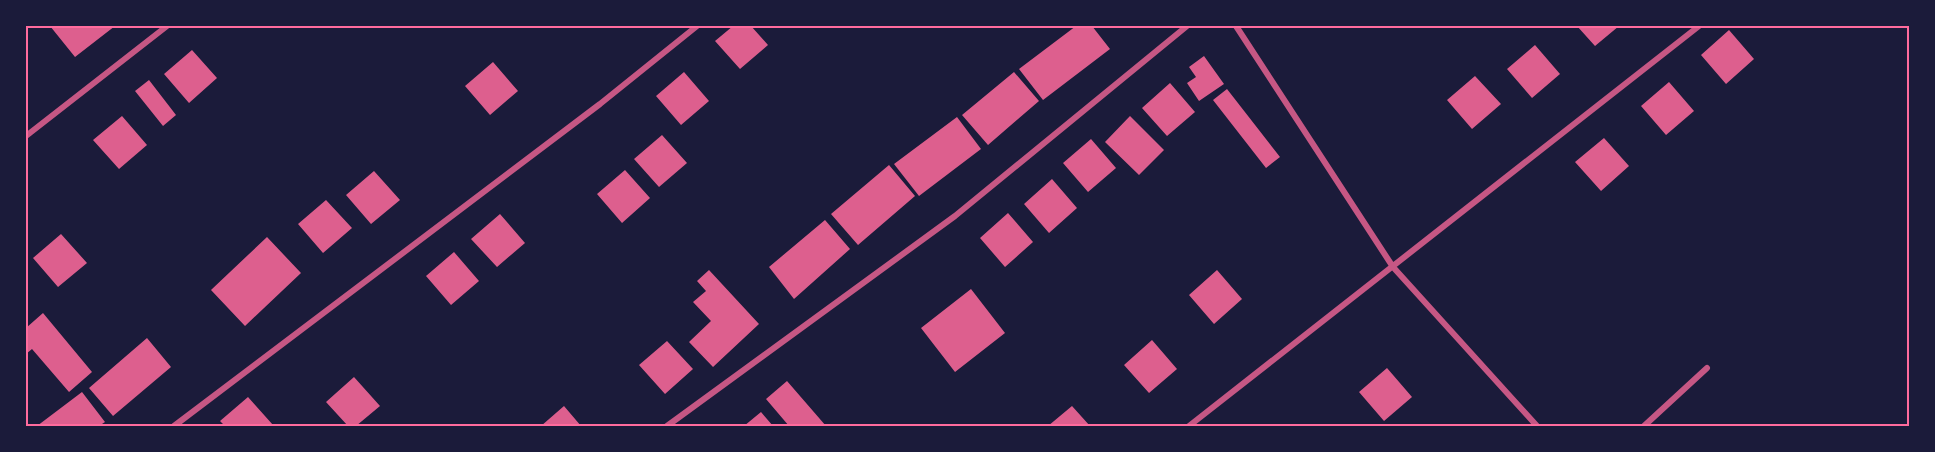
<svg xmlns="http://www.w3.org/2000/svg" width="1935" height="452" font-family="Montserrat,sans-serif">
  <rect width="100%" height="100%" fill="#1b1b3a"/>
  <path fill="#dd5f8e" d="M 50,26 L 115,26 L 75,57 Z
    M 733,26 L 751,26 L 768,45 L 740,69 L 715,41 Z
    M 1076,26 L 1092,26 L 1110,49 L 1043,100 L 1019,69 Z
    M 1577,26 L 1619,26 L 1595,46 Z
    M 1729,30 L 1754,59 L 1726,84 L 1701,55 Z
    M 1535,45 L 1560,74 L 1532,98 L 1507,69 Z
    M 192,50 L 217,78 L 189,103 L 164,74 Z
    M 1204,56 L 1224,84 L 1199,101 L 1187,83 L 1196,77 L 1189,67 Z
    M 493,62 L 518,91 L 490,115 L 465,86 Z
    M 684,72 L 709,101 L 681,125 L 656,96 Z
    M 1014,72 L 1039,101 L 988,145 L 962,115 Z
    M 1475,76 L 1501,104 L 1472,129 L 1447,100 Z
    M 149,80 L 176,115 L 163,126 L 135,91 Z
    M 1669,82 L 1694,111 L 1666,135 L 1641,106 Z
    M 1170,83 L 1195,112 L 1167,136 L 1142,108 Z
    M 1227,89 L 1280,157 L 1266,168 L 1213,100 Z
    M 122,116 L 147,145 L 119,169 L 93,140 Z
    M 1130,116 L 1164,150 L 1139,175 L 1105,142 Z
    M 957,117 L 981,149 L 919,196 L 894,164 Z
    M 662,135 L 687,163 L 659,187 L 634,159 Z
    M 1604,138 L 1629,166 L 1601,191 L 1575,162 Z
    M 1091,139 L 1116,168 L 1088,192 L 1063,163 Z
    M 889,165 L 915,196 L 858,245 L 831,214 Z
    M 625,170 L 650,198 L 622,223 L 597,194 Z
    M 374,171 L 400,200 L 371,224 L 346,195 Z
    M 1052,179 L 1077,208 L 1049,233 L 1024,204 Z
    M 326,200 L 352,228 L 323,253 L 298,224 Z
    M 1008,213 L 1033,242 L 1005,267 L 980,238 Z
    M 500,214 L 525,243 L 497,267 L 471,239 Z
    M 825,220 L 850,249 L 794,299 L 769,267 Z
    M 61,234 L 87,263 L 58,287 L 33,258 Z
    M 267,237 L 301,273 L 245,326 L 211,290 Z
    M 454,252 L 479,281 L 451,305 L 426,276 Z
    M 709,270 L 759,324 L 713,367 L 689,342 L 711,321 L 693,302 L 706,291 L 697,281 Z
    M 1217,270 L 1242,299 L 1214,324 L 1189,295 Z
    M 971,289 L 1005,333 L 955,372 L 921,328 Z
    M 43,313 L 92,372 L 69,392 L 32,349 L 26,354 L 26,328 Z
    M 147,338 L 171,367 L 113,416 L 89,388 Z
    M 1152,340 L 1177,369 L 1149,393 L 1124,365 Z
    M 667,341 L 693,369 L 665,394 L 639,365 Z
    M 1387,368 L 1412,397 L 1384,421 L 1359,392 Z
    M 354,377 L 380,406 L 356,426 L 348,426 L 326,402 Z
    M 787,381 L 826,426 L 789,426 L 766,399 Z
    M 82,392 L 105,422 L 99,426 L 37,426 Z
    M 248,397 L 273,425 L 272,426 L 225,426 L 220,421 Z
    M 564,406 L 581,426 L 541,426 Z
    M 1072,406 L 1090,426 L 1048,426 Z
    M 761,412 L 773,426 L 744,426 Z"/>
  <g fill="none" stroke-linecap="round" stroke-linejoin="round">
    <path stroke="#c65784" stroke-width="6" d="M 1236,26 L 1393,267 L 1537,426
      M 26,136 L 167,26
      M 174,426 L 600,104 L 697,26
      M 667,426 L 955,216 L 1187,26
      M 1189,426 L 1699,26
      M 1644,426 L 1707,368"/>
  </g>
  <rect width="1935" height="452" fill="none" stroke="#1b1b3a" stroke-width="54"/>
  <rect x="27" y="27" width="1881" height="398" fill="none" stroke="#ff6b9d" stroke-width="2"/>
</svg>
